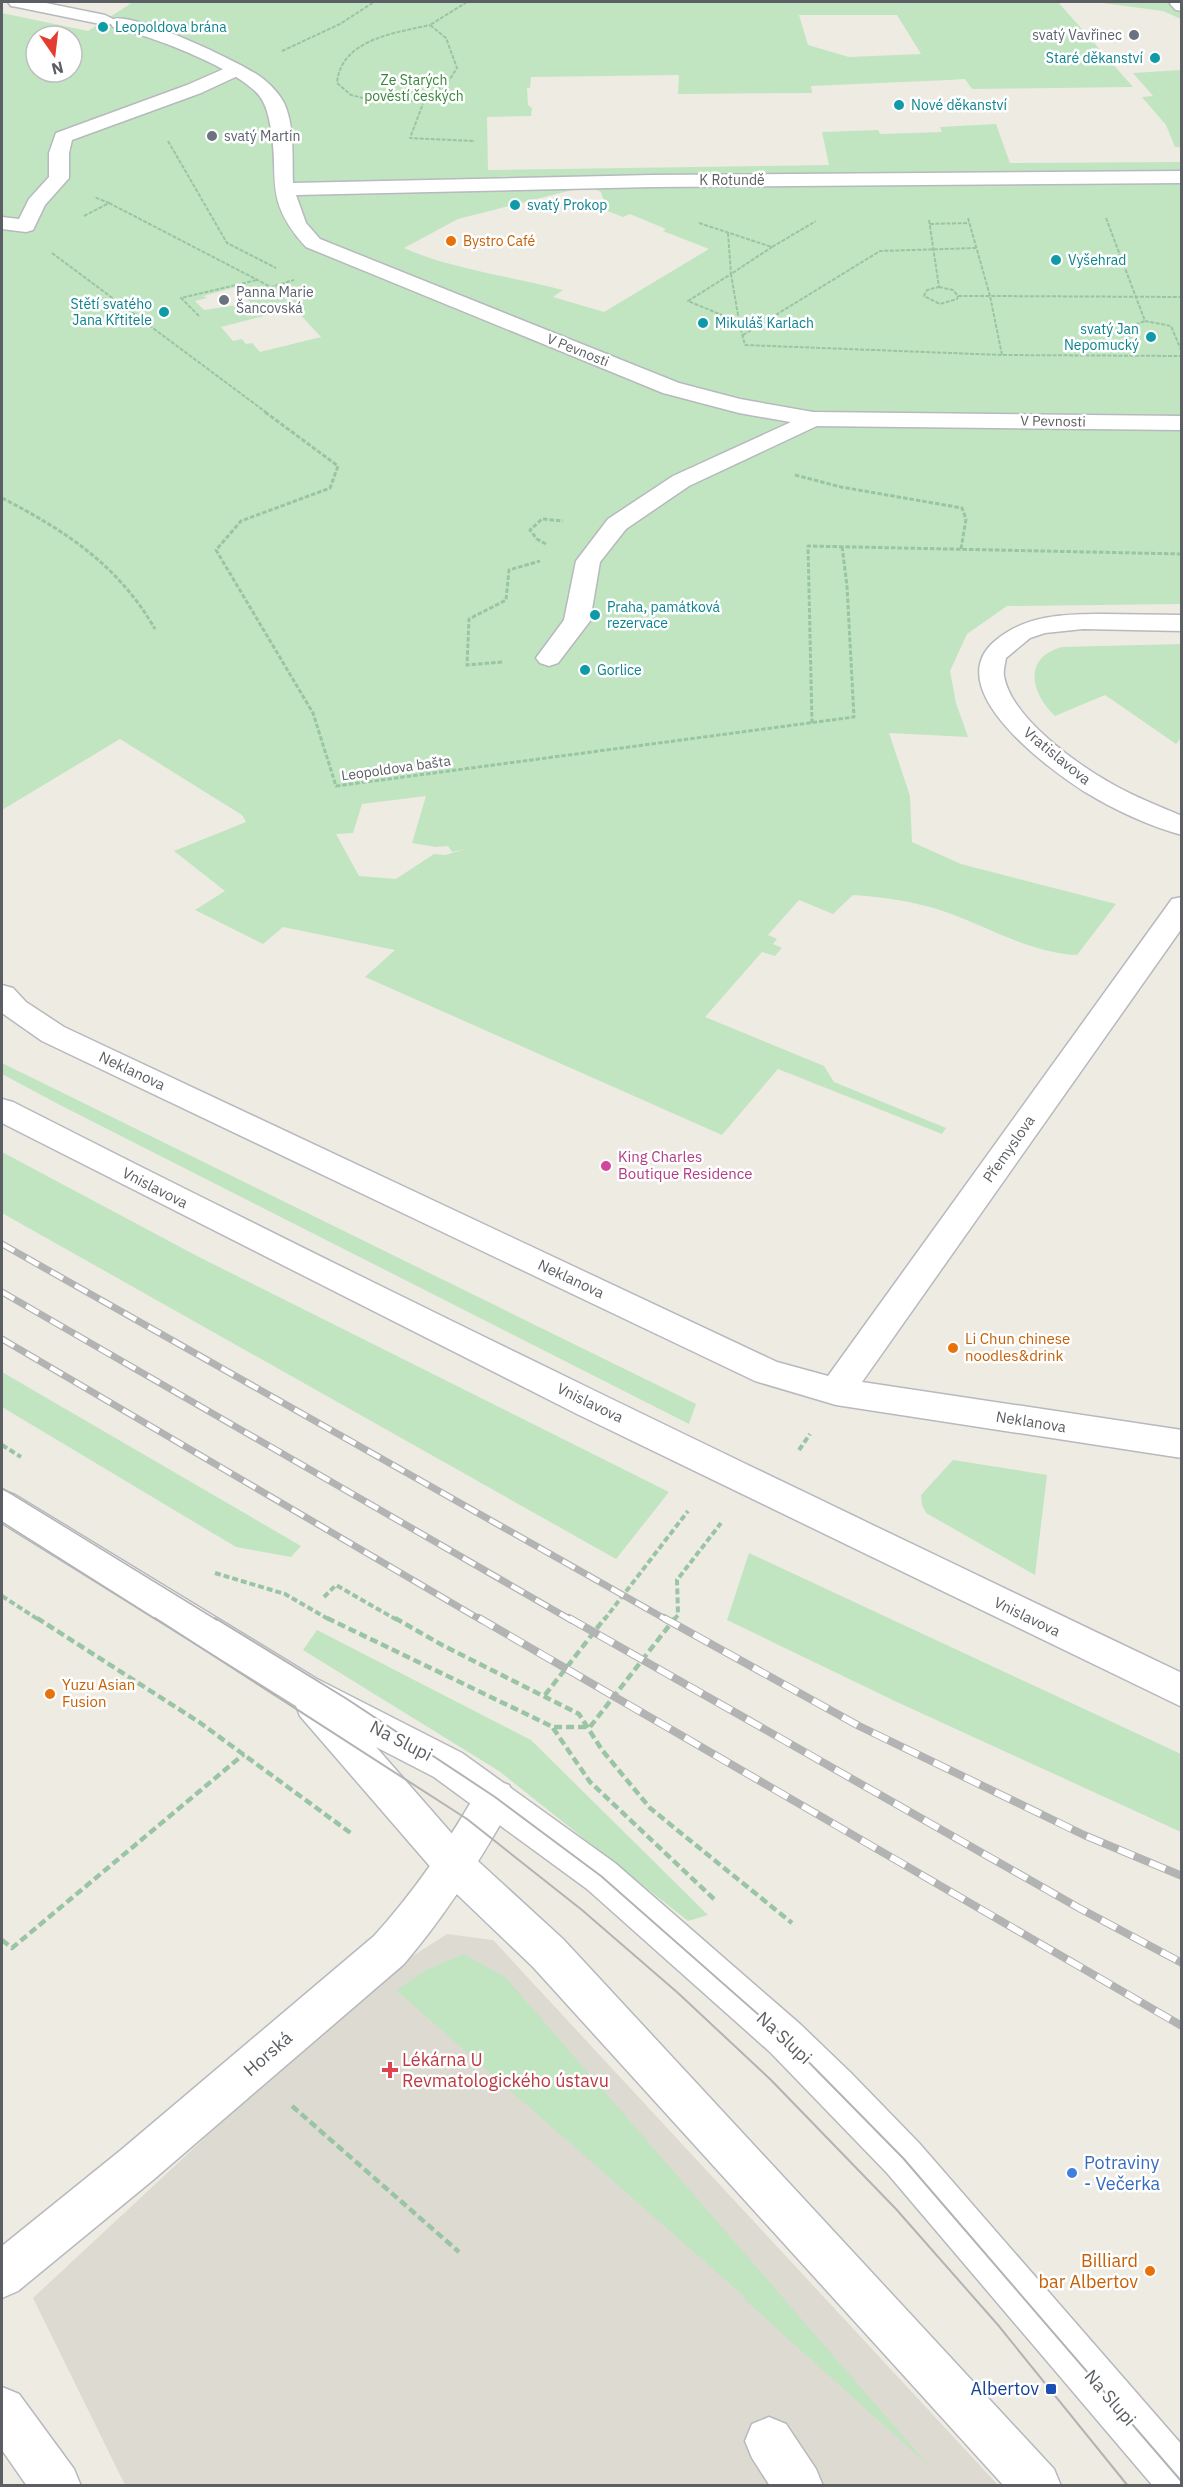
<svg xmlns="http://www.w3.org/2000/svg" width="1183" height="2487" font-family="'IBM Plex Sans',sans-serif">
  <rect width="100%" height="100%" fill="#eeebe3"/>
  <path fill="#dddad1" d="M 447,1934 L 493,1940 L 998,2485 L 125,2485 L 33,2298 L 372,1982 Z"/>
  <path fill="#c1e5c0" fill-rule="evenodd" d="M 133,2 L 1058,2 L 1133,87 L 972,89 L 965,79 L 949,80 L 811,86 L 812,93 L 678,94 L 679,75 L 531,77 L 530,88 L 527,88 L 528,105 L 532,108 L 531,116 L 487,117 L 488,170 L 829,165 L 822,132 L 878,130 L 880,134 L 942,132 L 940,127 L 996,124 L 1010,163 L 1181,162 L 1181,604 L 1007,606 L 967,634 L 950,671 L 956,703 L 968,737 L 889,733 L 910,796 L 912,842 L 961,864 L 1116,904 L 1077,955 C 1028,953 986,925 940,910 C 911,901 883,897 853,895 L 833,914 L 799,900 L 768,935 L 777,939 L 773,944 L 782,948 L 775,956 L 762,952 L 705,1017 L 824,1066 L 834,1082 L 946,1128 L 942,1134 L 778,1069 L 722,1135 L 365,977 L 395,950 L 283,927 L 263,944 L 195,910 L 225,891 L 174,851 L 246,822 L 242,815 L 120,739 L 2,810 L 2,13 L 88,31 ZM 799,15 L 897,15 L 921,54 L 849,57 L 808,45 ZM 36,36 L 72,36 L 72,72 L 36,72 ZM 588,186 L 601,192 L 607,211 L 623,217 L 630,214 L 666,229 L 663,231 L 709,249 L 604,312 L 553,297 L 563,290 C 511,276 454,270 404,248 L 458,219 ZM 236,287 L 251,303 L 204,310 L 195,301 L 207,298 L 203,296 ZM 294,308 L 321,337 L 260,352 L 252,343 L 246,344 L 242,339 L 233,341 L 221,327 ZM 426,796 L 412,843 L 436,847 L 448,846 L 452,852 L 466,849 L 445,855 L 434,854 L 396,879 L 359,876 L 336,834 L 353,833 L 362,804 Z
    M 1095,2 L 1181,2 L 1181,19 L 1163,11 Z
    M 1181,70 L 1181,147 L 1175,147 L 1166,125 L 1142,97 L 1153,96 L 1133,73 Z
    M 1181,644 L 1181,738 L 1176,744 L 1105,695 L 1055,716 C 1031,693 1022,658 1062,647 Z
    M 2,1063 L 696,1404 L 689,1424 L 60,1105 L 2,1074 Z
    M 2,1152 L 197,1256 L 669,1492 L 616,1559 L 2,1213 Z
    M 2,1372 L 301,1546 L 291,1557 L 236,1547 L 2,1407 Z
    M 953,1460 L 1047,1475 L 1035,1575 L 926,1513 L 922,1505 L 921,1495 Z
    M 749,1553 L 1181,1754 L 1181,1832 L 897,1702 L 727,1620 Z
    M 317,1630 L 531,1740 L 708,1915 L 688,1921 L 499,1771 L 303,1650 Z
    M 464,1954 L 506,1978 L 928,2465 L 744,2299 L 745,2297 L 396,1990 L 428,1969 Z"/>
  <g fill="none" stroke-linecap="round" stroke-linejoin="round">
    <defs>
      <path id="service" d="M 235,64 L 242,66 L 244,70 L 242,74 L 201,93 L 72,140 L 69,153 L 69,178 L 45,205 L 33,230 L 26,232 L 2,229 L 2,217 L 19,219 L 29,199 L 49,177 L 49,153 L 56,133 L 187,85 Z
        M 813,412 L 821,414 L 824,419 L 821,424 L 689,486 L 626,529 L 600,562 L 590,621 L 558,663 L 549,666 L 540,663 L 536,658 L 564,620 L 576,561 L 608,519 L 673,476 Z
        M 769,2417 L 786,2424 L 816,2469 L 823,2486 L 770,2486 L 752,2458 L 745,2441 L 752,2424 Z"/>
      <path id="pedestrian" d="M 8,2 L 41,2 L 105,15 L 113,19 C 137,13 235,60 258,75 C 267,81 277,91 283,101 C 295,124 292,157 293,183 L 652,175 L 1182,171 L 1182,183 L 652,187 L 296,195 L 306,223 L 320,239 L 679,383 L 740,399 L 813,412 L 1182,416 L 1182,430 L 813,426 L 739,413 L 663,393 L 306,247 C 260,196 282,177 269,119 C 267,109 263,98 255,91 C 226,64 151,36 113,27 L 111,24 L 105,25 L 17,7 L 11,6 Z
        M 1172,2 L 1182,2 L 1182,11 L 1176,10 L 1170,4 Z"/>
      <path id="minor" d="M 1103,614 L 1182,615 L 1182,631 L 1083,629 L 1045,633 L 1030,638 L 1006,658 C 1005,664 1003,671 1004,676 C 1011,718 1079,766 1114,785 C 1135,797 1159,806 1182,816 L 1182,835 C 1149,826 1113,809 1085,792 C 1047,768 939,688 995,641 C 1025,615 1065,614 1103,614 Z
        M 1182,897 L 1182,928 L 862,1382 L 1182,1430 L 1182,1458 L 836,1405 L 755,1381 L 42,1041 L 2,1013 L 2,985 L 13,988 L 26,1002 L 64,1027 L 777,1362 L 828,1376 L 1172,899 Z
        M 495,1780 L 509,1785 L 515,1797 L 509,1809 C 478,1864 445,1916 404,1964 L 153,2180 L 18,2291 L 2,2298 L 2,2246 L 121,2150 L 374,1936 C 416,1890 450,1839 481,1785 Z
        M 2,2387 L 19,2394 L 74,2469 L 81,2486 L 27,2486 L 2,2450 Z"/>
      <path id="tertiary" d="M 2,1099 L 13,1102 C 400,1299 790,1486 1182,1673 L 1182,1707 L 577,1414 L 2,1123 Z"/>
      <path id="secondary" d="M 2,1490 L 15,1495 L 317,1679 L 462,1753 L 615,1863 L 800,2024 L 851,2073 L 919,2143 L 1182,2445 L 1182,2486 L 1153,2486 L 887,2173 L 770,2052 L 587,1889 L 434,1777 L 376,1747 L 468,1852 L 563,1939 L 1054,2469 L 1061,2486 L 1004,2486 L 533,1967 L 440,1878 L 300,1716 L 296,1706 L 2,1523 Z"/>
    </defs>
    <use href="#service" stroke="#b6b9bd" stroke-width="3"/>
    <use href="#pedestrian" stroke="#b6b9bd" stroke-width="3"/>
    <use href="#minor" stroke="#b6b9bd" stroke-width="3"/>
    <use href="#tertiary" stroke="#b6b9bd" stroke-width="3"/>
    <use href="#secondary" stroke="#b5b8bd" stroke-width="3"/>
    <path stroke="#9ac5a4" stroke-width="2" stroke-dasharray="4 1.5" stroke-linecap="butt" d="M 467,2 L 430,25 L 446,38 L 457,68 L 450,79 L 424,101 L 410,138 L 475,141
      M 282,51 L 340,24 L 374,2
      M 424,101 L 371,100 L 351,95 L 337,83 C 341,39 395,33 430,25
      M 168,141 L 227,243 L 276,268
      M 109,203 L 271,287 L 294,280
      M 84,216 L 109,203 L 94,197
      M 968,218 L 990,296 L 1182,297
      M 1106,218 L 1145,321 L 1171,326 L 1182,352
      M 929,220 L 939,287
      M 699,223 L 772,247 L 816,221
      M 930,224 L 969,223
      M 728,233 L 731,274 L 688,301 L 739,322 L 745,345 L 1002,355 L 1182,356
      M 52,253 L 267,413
      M 939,287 L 953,290 L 958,296 L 957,299 L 940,304 L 924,296 L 927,290 Z
      M 958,296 L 990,296 L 1002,355
      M 199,316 L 181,298 L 257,280
      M 739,321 L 731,274 L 772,247
      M 743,335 L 880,251 L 976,248
      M 1135,355 L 1126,328 L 1145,321"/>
    <path stroke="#9ac5a4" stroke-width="3" stroke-dasharray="4.5 2" stroke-linecap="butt" d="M 265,412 L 338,466 L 330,488 L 241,521 L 216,550 L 313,713 L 336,786 L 854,717 L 847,586 L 842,546
      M 795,475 L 841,487 L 962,508 L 966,519 L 961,549
      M 2,498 C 66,531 118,565 155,629
      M 546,544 L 537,539 L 530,530 L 542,519 L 563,521
      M 502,662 L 467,665 L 469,619 L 506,600 L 509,570 L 540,561
      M 812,723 L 808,546 L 1182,554"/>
    <path stroke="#9ac5a4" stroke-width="4" stroke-dasharray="6 3" stroke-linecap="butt" d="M 2,1445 L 21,1457
      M 799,1450 L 810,1434
      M 215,1573 L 285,1594 L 330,1620
      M 2,1596 L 39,1620
      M 324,1597 L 336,1585 L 397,1620
      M 604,1620 L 688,1511
      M 674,1620 L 678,1615 L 677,1580 L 721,1523"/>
    <path stroke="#9ac5a4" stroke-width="4.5" stroke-dasharray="8 4" stroke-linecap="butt" d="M 37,1618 L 199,1722 L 352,1834
      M 327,1618 L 553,1727 L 590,1727 L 675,1618
      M 395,1618 L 442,1645 L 579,1714 L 602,1750 L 650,1808 L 792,1923
      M 545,1695 L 605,1618
      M 553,1728 L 590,1782 L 714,1899
      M 2,1940 L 12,1948 L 244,1754
      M 292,2106 L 459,2252"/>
    <use href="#service" fill="#fff" fill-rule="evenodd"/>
    <use href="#pedestrian" fill="#fff" fill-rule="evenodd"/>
    <use href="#minor" fill="#fff" fill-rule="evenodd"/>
    <use href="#tertiary" fill="#fff" fill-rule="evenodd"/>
    <use href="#secondary" fill="#fff" fill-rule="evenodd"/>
    <path stroke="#b2b3b3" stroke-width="1.5" d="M 2,1488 L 217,1620
      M 2,1522 L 157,1620"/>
    <path stroke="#b2b3b3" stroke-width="2" d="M 155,1618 L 467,1819 L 582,1910 L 678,1993 L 771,2080 L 896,2209 L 998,2325 L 1128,2486
      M 215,1618 L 347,1699 L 495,1797 L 601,1876 L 785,2038 L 903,2158 L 1182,2482"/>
    <defs>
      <path id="rail-far1" d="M 2,1244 L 667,1620
        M 2,1292 L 571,1620
        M 2,1339 L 481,1620"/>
      <path id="rail" d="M 479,1618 L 1182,2026
        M 569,1618 L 1079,1908 L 1182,1963
        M 664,1618 L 859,1726 L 1084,1835 L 1182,1876"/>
    </defs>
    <use href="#rail-far1" stroke="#b2b3b3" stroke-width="7"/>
    <use href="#rail" stroke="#b2b3b3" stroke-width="8"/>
    <use href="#rail-far1" stroke="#fff" stroke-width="4.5" stroke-dasharray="14" stroke-linecap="butt"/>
    <use href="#rail" stroke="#fff" stroke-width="6" stroke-dasharray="17" stroke-linecap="butt"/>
  </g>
  <g fill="#0f9aa8" stroke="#fff" stroke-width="2">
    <circle cx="103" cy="27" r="6"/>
    <circle cx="1155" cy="58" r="6"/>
    <circle cx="899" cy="105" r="6"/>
    <circle cx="515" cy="205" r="6"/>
    <circle cx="1056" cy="260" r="6"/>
    <circle cx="164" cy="312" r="6"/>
    <circle cx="703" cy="323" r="6"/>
    <circle cx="1151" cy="337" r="6"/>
    <circle cx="595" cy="615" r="6"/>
    <circle cx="585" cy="670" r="6"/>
  </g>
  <g fill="#6b7280" stroke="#fff" stroke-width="2">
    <circle cx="1134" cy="35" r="6"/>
    <circle cx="212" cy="136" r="6"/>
    <circle cx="224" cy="300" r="6"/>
  </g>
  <g fill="#e8710a" stroke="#fff" stroke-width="2">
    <circle cx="451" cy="241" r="6"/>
    <circle cx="953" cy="1348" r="6"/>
    <circle cx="50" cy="1694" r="6"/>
    <circle cx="1150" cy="2271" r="6"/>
  </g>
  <circle fill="#d1479c" stroke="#fff" stroke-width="2" cx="606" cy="1166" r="6"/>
  <path fill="#e0444e" stroke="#fff" stroke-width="2" d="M387 2061h6v6h6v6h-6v6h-6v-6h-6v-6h6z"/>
  <circle fill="#3f7fe0" stroke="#fff" stroke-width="2" cx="1072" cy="2173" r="6"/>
  <rect fill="#1a4fb4" stroke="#fff" stroke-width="2" x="1045" y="2383" width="12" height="12" rx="3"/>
  <g text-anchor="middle" stroke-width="5" stroke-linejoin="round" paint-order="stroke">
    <g font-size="14" fill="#0d838f" stroke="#fff" text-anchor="start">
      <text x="115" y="32">Leopoldova brána</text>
      <text x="1143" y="63" text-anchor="end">Staré děkanství</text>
      <text x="911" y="110">Nové děkanství</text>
      <text x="527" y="210">svatý Prokop</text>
      <text x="1068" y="265">Vyšehrad</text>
      <text x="152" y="309" text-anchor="end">Stětí svatého<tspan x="152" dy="16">Jana Křtitele</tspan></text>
      <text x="715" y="328">Mikuláš Karlach</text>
      <text x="1139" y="334" text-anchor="end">svatý Jan<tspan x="1139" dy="16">Nepomucký</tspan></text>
      <text x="607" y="612">Praha, památková<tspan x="607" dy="16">rezervace</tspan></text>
      <text x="597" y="675">Gorlice</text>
    </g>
    <g font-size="14" fill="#5b616d" stroke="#fff" text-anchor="start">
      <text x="1122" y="40" text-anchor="end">svatý Vavřinec</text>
      <text x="224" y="141">svatý Martin</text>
      <text x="236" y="297">Panna Marie<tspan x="236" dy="16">Šancovská</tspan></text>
    </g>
    <g font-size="14" fill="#38863a" stroke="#fff">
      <text x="414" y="85">Ze Starých<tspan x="414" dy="16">pověstí českých</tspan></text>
    </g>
    <g font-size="14" fill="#5b5f63" stroke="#fff">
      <text x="732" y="185">K Rotundě</text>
      <text transform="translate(578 350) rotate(22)" y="5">V Pevnosti</text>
      <text transform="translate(1053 421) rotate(1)" y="5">V Pevnosti</text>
      <text transform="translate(396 768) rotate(-8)" y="5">Leopoldova bašta</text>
    </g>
    <g font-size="14" fill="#c56008" stroke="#fff" text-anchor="start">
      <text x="463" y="246">Bystro Café</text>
    </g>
    <g font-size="15" fill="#5b5f63" stroke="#fff">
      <text transform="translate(1057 756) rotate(39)" y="5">Vratislavova</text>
      <text transform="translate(132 1071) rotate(25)" y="5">Neklanova</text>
      <text transform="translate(1009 1149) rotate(-55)" y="5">Přemyslova</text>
      <text transform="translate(155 1188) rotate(27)" y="5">Vnislavova</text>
      <text transform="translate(571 1279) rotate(25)" y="5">Neklanova</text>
      <text transform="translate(590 1403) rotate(26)" y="5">Vnislavova</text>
      <text transform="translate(1031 1422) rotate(9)" y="5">Neklanova</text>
      <text transform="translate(1027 1617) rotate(26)" y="5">Vnislavova</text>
    </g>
    <g font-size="15" fill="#b23c85" stroke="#fff" text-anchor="start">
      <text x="618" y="1162">King Charles<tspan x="618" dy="17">Boutique Residence</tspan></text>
    </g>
    <g font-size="15" fill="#c56008" stroke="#fff" text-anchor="start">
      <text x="965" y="1344">Li Chun chinese<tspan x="965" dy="17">noodles&amp;drink</tspan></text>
      <text x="62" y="1690">Yuzu Asian<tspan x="62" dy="17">Fusion</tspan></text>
    </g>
    <g font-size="18" fill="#5b5f63" stroke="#fff">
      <text transform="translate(401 1741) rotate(27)" y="6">Na Slupi</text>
      <text transform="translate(784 2038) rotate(43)" y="6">Na Slupi</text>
      <text transform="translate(268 2054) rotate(-41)" y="6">Horská</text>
      <text transform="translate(1110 2398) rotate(49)" y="6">Na Slupi</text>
    </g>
    <g font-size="18" fill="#be3a42" stroke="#fff" text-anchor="start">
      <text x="402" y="2066">Lékárna U<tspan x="402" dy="21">Revmatologického ústavu</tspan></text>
    </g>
    <g font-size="18" fill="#366cbe" stroke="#fff" text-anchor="start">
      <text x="1084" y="2169">Potraviny<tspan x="1084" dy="21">- Večerka</tspan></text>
    </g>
    <g font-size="18" fill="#c56008" stroke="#fff" text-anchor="end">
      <text x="1138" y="2267">Billiard<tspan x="1138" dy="21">bar Albertov</tspan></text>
    </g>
    <g font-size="18" fill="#164399" stroke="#fff" text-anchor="end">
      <text x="1039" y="2395">Albertov</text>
    </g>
  </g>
  <rect width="1183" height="2487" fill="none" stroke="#5b5f63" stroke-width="6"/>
  <g transform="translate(54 54) rotate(166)"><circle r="28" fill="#ffffff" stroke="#bdbfc1" stroke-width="1.5"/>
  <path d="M0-4.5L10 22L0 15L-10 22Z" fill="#e43c33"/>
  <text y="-9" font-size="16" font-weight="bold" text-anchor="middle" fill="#5b5f63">N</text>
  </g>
</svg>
